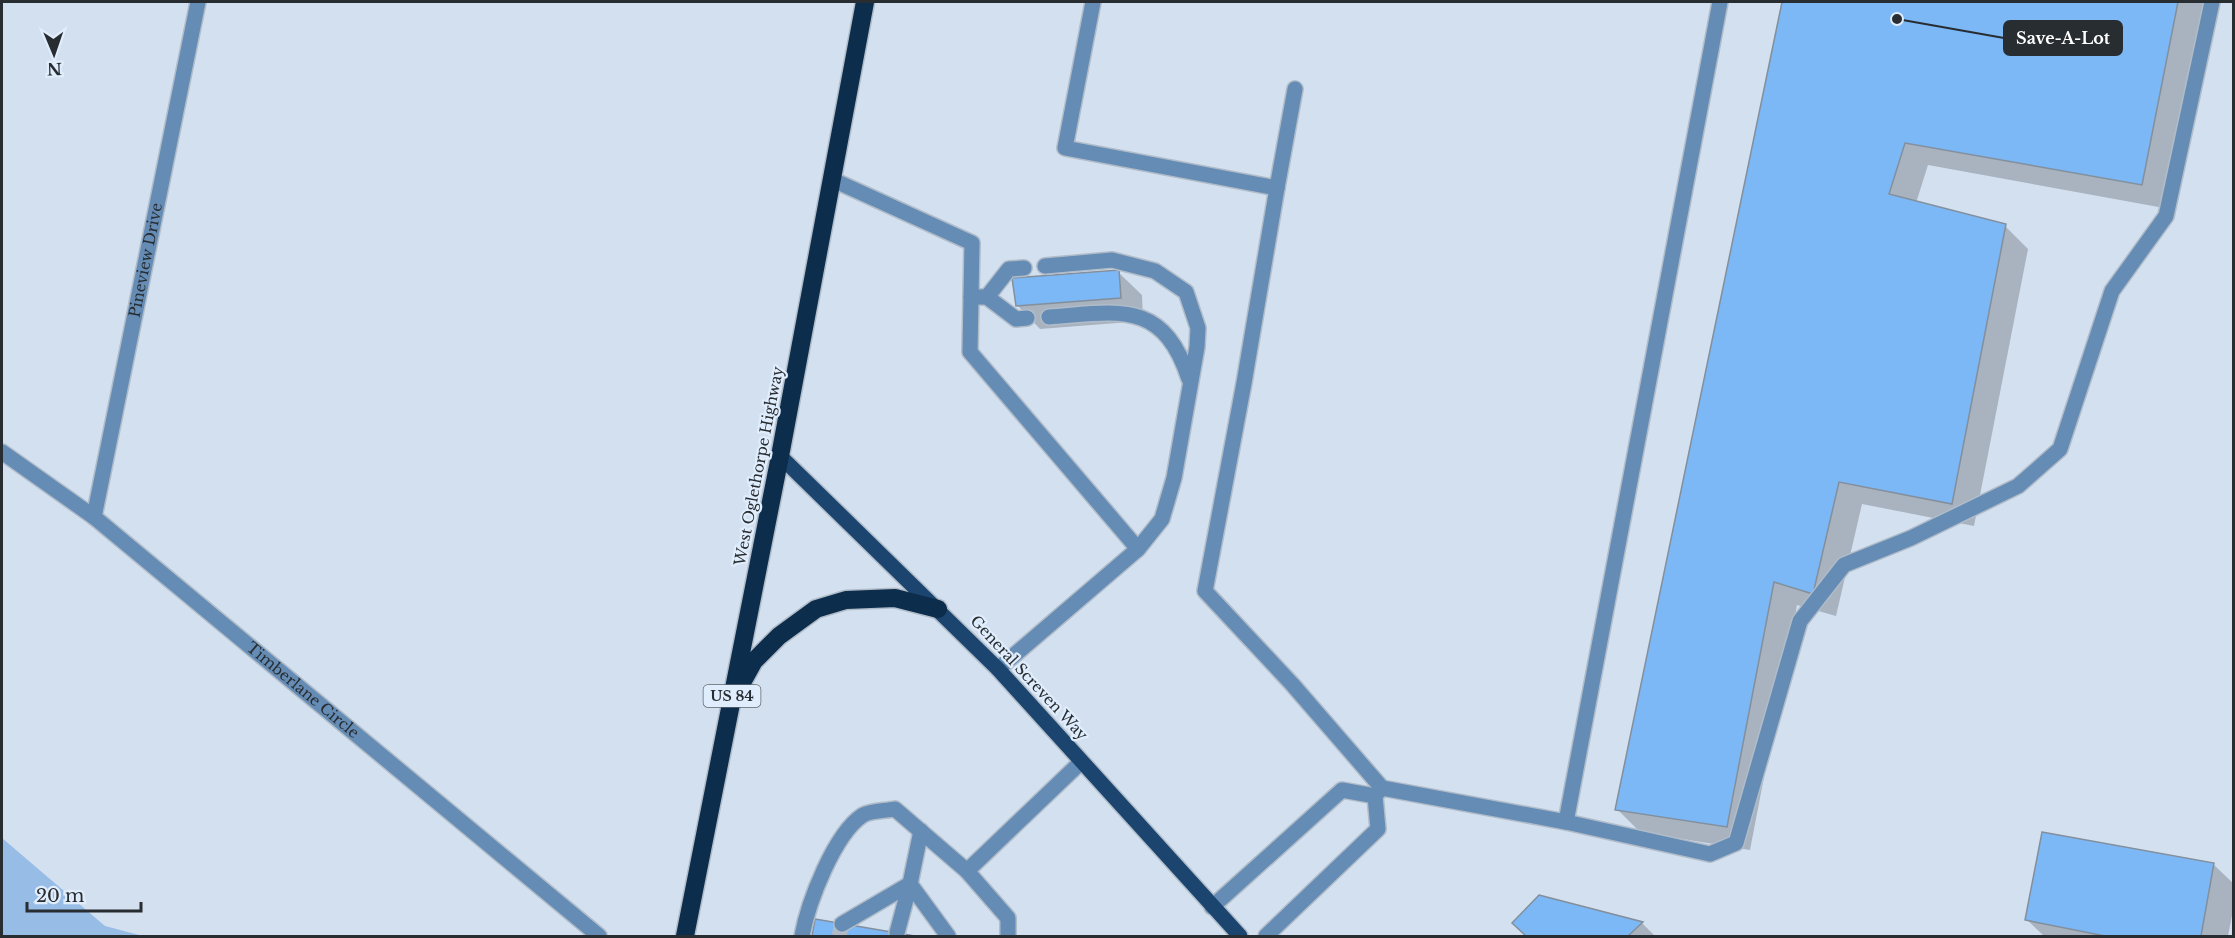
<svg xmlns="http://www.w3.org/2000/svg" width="2235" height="938" font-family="'Libre Baskerville',serif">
  <rect width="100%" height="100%" fill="#d3e0ef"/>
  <path fill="#97bde7" d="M 2,838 L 105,926 L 143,936 L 2,936 Z"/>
  <path fill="#0003" d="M 1783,2 L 2205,2 L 2164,208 L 1928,165 L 1916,203 L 2005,226 L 2028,249 L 1974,526 L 1862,504 L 1836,616 L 1797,605 L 1750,850 L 1640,832 L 1617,809 Z
    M 1118,272 L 1142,295 L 1143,321 L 1040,329 L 1017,305 Z
    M 2213,864 L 2234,884 L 2234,905 L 2228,936 L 2044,936 L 2026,919 Z
    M 817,921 L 906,936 L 814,936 Z
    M 1514,923 L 1642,923 L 1655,936 L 1527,936 Z"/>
  <path fill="#7cb7f6" stroke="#838f9c" stroke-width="1.5" d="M 1782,2 L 2178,2 L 2142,185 L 1905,143 L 1889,194 L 2006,224 L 1952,504 L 1839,482 L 1813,594 L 1774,582 L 1727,827 L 1615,810 Z
    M 1119,270 L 1121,298 L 1016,306 L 1012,278 Z
    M 2042,832 L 2214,863 L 2201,936 L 2105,936 L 2025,920 Z
    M 1539,895 L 1643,922 L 1628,936 L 1526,936 L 1512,923 Z
    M 815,919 L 915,936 L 812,936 Z"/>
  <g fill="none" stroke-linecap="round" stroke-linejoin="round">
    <path stroke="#b1bcc9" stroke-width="15" stroke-dasharray="15 8" stroke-linecap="butt" d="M 839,936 L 842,924"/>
    <defs>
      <g id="minor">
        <path d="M 1093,2 L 1065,148 L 1277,188 L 1244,383 L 1205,591 L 1292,684 L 1382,788 L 1566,822 L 1720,2"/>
        <path d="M 831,179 L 972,243 L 970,352 L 1138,549 L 998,669"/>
        <path d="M 1277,188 L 1295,89"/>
        <path d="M 1045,266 L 1112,260 L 1155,271 L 1186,292 L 1198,328 L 1197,347 L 1174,478 L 1162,519 L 1138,549"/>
        <path d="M 971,297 L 987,297 L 1016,319 L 1027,318"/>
        <path d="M 987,297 L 1009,269 L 1024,268"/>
        <path d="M 1049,317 C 1118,312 1163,299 1189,379"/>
        <path id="s1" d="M 2,452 L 94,517 L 599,936"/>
        <path id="s2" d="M 94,517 L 198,2"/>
        <path d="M 1566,822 L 1710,854 L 1736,843 L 1800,621 L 1844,565 L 1911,538 L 2018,486 L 2060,449 L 2112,291 L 2166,216 L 2212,2"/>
        <path d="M 967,871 L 1008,918 L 1008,936"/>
        <path d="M 1212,907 L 1342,790 L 1375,796"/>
        <path d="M 842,924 L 910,884 L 948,936"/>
        <path d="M 897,933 L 910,884 L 921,831"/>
        <path d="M 802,936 C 808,903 834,834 863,815 C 872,810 885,811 895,809 L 967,871 L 1081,762"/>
        <path d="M 1266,936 L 1378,829 L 1375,796 L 1380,790"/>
      </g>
      <path id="major" d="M 780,456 L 998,669 L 1240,936"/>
      <path id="highway" d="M 739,688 L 754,661 L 779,636 L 816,609 L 846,600 L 895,598 L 938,609
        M 685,936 L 780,456 L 865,2"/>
    </defs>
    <use href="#minor" stroke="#b1bcc9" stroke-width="18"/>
    <use href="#major" stroke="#b1bcc9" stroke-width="18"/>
    <use href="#highway" stroke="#b1bcc9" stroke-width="21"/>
    <use href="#minor" stroke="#658cb5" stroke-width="15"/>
    <use href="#major" stroke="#1b456f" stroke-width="15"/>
    <use href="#highway" stroke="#0d2d4c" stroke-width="18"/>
  </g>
  <g text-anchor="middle" stroke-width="4.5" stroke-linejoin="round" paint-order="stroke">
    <rect fill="#e0edfc" stroke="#5f676f" stroke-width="1.5" x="703.5" y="685" width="57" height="22" rx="4.5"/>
    <g font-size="14" font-weight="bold" fill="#282d32">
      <text x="732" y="701">US 84</text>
    </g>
    <g font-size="15" fill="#282d32" stroke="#e0edfc">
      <text dy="5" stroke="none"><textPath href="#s2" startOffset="262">Pineview Drive</textPath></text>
      <text transform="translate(759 466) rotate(-79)" y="5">West Oglethorpe Highway</text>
      <text transform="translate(1029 678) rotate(47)" y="5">General Screven Way</text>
      <text dy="5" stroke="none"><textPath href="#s1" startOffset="384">Timberlane Circle</textPath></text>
    </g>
  </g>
  <path fill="none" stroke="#282d32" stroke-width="2" d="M1897 19L2004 38"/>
  <circle fill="#282d32" stroke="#e0edfc" stroke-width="2" cx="1897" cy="19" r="6"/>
  <rect fill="#282d32" stroke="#282d32" stroke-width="2" x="2004" y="21" width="118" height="34" rx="6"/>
  <g font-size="16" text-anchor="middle" font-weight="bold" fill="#fff">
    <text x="2063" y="44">Save-A-Lot</text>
  </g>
  <rect width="2235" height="938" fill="none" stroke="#282d32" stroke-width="6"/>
  <g transform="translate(54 54) rotate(178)" stroke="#e0edfc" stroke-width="4.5" paint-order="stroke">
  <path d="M0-4.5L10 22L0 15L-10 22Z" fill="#282d32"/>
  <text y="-9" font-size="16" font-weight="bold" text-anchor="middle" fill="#282d32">N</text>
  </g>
  <path d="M27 902v9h114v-9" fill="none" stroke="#282d32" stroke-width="3"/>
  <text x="36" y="902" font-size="18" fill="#282d32" stroke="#e0edfc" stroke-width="4.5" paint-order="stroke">20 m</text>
</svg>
